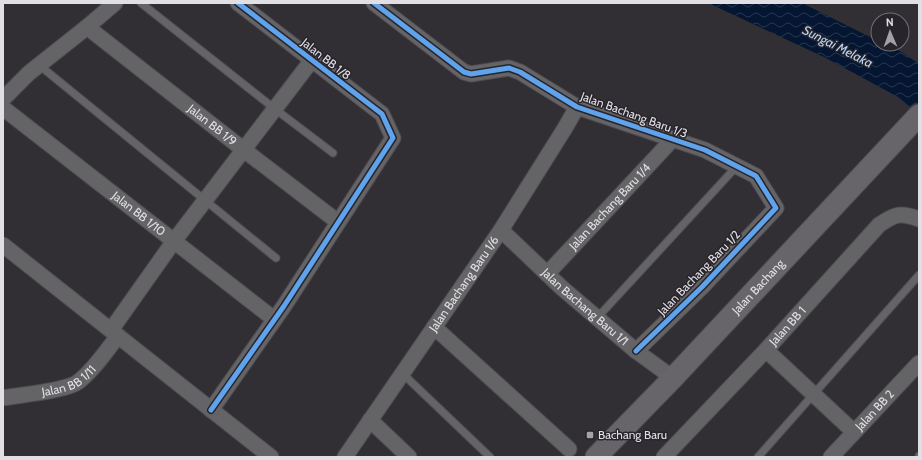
<svg xmlns="http://www.w3.org/2000/svg" width="922" height="460" font-family="Cabin,sans-serif">
  <defs>
    <pattern id="water-waves" width="16" height="10" patternUnits="userSpaceOnUse"><rect width="16" height="10" fill="#041631"/><path d="M0 5q4-4 8 0t8 0" fill="none" stroke="#28374f"/></pattern>
  </defs>
  <rect width="100%" height="100%" fill="#312f34"/>
  <path fill="url(#water-waves)" d="M 708,3 L 802,3 L 878,41 L 878,44 C 893,44 907,56 919,64 L 919,114 L 898,97 L 824,57 Z"/>
  <g fill="none" stroke-linecap="round" stroke-linejoin="round">
    <defs>
      <path id="lane" d="M 141,3 L 275,109 L 333,153
        M 39,65 L 276,258
        M 597,318 L 737,166
        M 403,374 L 490,457
        M 758,457 L 919,275
        M 919,457 L 919,456"/>
      <g id="street">
        <path d="M 374,3 L 464,72 L 471,74 L 509,68 L 520,72 L 577,107 L 705,150 L 756,176 L 776,208 L 702,287 L 636,351"/>
        <path id="s1" d="M 87,27 L 244,150 L 338,222"/>
        <path d="M 3,99 L 29,73 L 87,27 L 115,3"/>
        <path id="s2" d="M 3,108 L 274,319"/>
        <path id="s3" d="M 501,230 L 562,288 L 636,351 L 673,378"/>
        <path d="M 3,245 L 271,457"/>
        <path id="s4" d="M 547,274 L 672,140"/>
        <path d="M 434,327 L 569,449"/>
        <path d="M 111,330 L 174,241 L 312,60"/>
        <path d="M 766,350 L 854,432"/>
        <path id="s5" d="M 3,398 C 19,395 66,391 78,382 C 93,371 107,350 118,336"/>
        <path d="M 211,410 L 284,306 L 393,138 L 382,114 L 238,3"/>
        <path d="M 370,420 L 409,457"/>
        <path id="s6" d="M 345,457 L 501,230 L 565,128 L 577,107"/>
        <path id="s7" d="M 664,457 L 766,350 L 879,225 C 895,214 900,212 919,219"/>
        <path id="s8" d="M 831,457 L 919,363"/>
      </g>
      <g id="secondary">
        <path id="s9" d="M 596,457 L 673,378 L 919,115"/>
      </g>
    </defs>
    <use href="#lane" stroke="#4e4c50" stroke-width="9"/>
    <use href="#street" stroke="#4e4c50" stroke-width="17"/>
    <use href="#secondary" stroke="#4e4c50" stroke-width="23"/>
    <use href="#lane" stroke="#646365" stroke-width="7"/>
    <use href="#street" stroke="#646365" stroke-width="15"/>
    <use href="#secondary" stroke="#68656a" stroke-width="21"/>
    <defs>
      <path id="cycleway" d="M 374,3 L 464,72 L 471,74 L 509,68 L 520,72 L 577,107 L 705,150 L 756,176 L 776,208 L 702,287 L 636,351
        M 211,410 L 284,306 L 393,138 L 382,114 L 238,3"/>
    </defs>
    <use href="#cycleway" stroke="#27252b" stroke-width="8"/>
    <use href="#cycleway" stroke="#60a3ed" stroke-width="5"/>
  </g>
  <rect fill="#a3a1a6" stroke="#27252b" stroke-width="1.5" x="586" y="431" width="8" height="8" rx="2"/>
  <g text-anchor="middle" stroke-width="3" stroke-linejoin="round" paint-order="stroke">
    <g font-size="12" fill="#e1dfe4" stroke="#27252b">
      <text transform="translate(326 59) rotate(38)" y="4">Jalan BB 1/8</text>
      <text transform="translate(634 115) rotate(20)" y="4">Jalan Bachang Baru 1/3</text>
      <text dy="4" stroke="none"><textPath href="#s1" startOffset="159">Jalan BB 1/9</textPath></text>
      <text dy="4" stroke="none"><textPath href="#s4" startOffset="92">Jalan Bachang Baru 1/4</textPath></text>
      <text dy="4" stroke="none"><textPath href="#s2" startOffset="172">Jalan BB 1/10</textPath></text>
      <text transform="translate(699 273) rotate(-46)" y="4">Jalan Bachang Baru 1/2</text>
      <text dy="4" stroke="none"><textPath href="#s6" startOffset="210">Jalan Bachang Baru 1/6</textPath></text>
      <text dy="4" stroke="none"><textPath href="#s9" startOffset="235">Jalan Bachang</textPath></text>
      <text dy="4" stroke="none"><textPath href="#s3" startOffset="114">Jalan Bachang Baru 1/1</textPath></text>
      <text dy="4" stroke="none"><textPath href="#s7" startOffset="180">Jalan BB 1</textPath></text>
      <text dy="4" stroke="none"><textPath href="#s5" startOffset="69">Jalan BB 1/11</textPath></text>
      <text dy="4" stroke="none"><textPath href="#s8" startOffset="64">Jalan BB 2</textPath></text>
    </g>
    <g font-size="12" fill="#e1dfe4" stroke="#27252b" text-anchor="start">
      <text x="598" y="439">Bachang Baru</text>
    </g>
    <g font-size="13" font-style="italic" fill="#b9d5f7" stroke="#27252b">
      <text transform="translate(838 46) rotate(27)" y="5">Sungai Melaka</text>
    </g>
  </g>
  <rect width="922" height="460" fill="none" stroke="#e1dfe4" stroke-width="8"/>
  <g transform="translate(890 32) rotate(358)"><circle r="19" fill="#27252b" stroke="#716f75"/>
  <path d="M0-3L7 15L0 10L-7 15Z" fill="#a3a1a6"/>
  <text y="-6" font-size="11" font-weight="bold" text-anchor="middle" fill="#e1dfe4">N</text>
  </g>
</svg>
